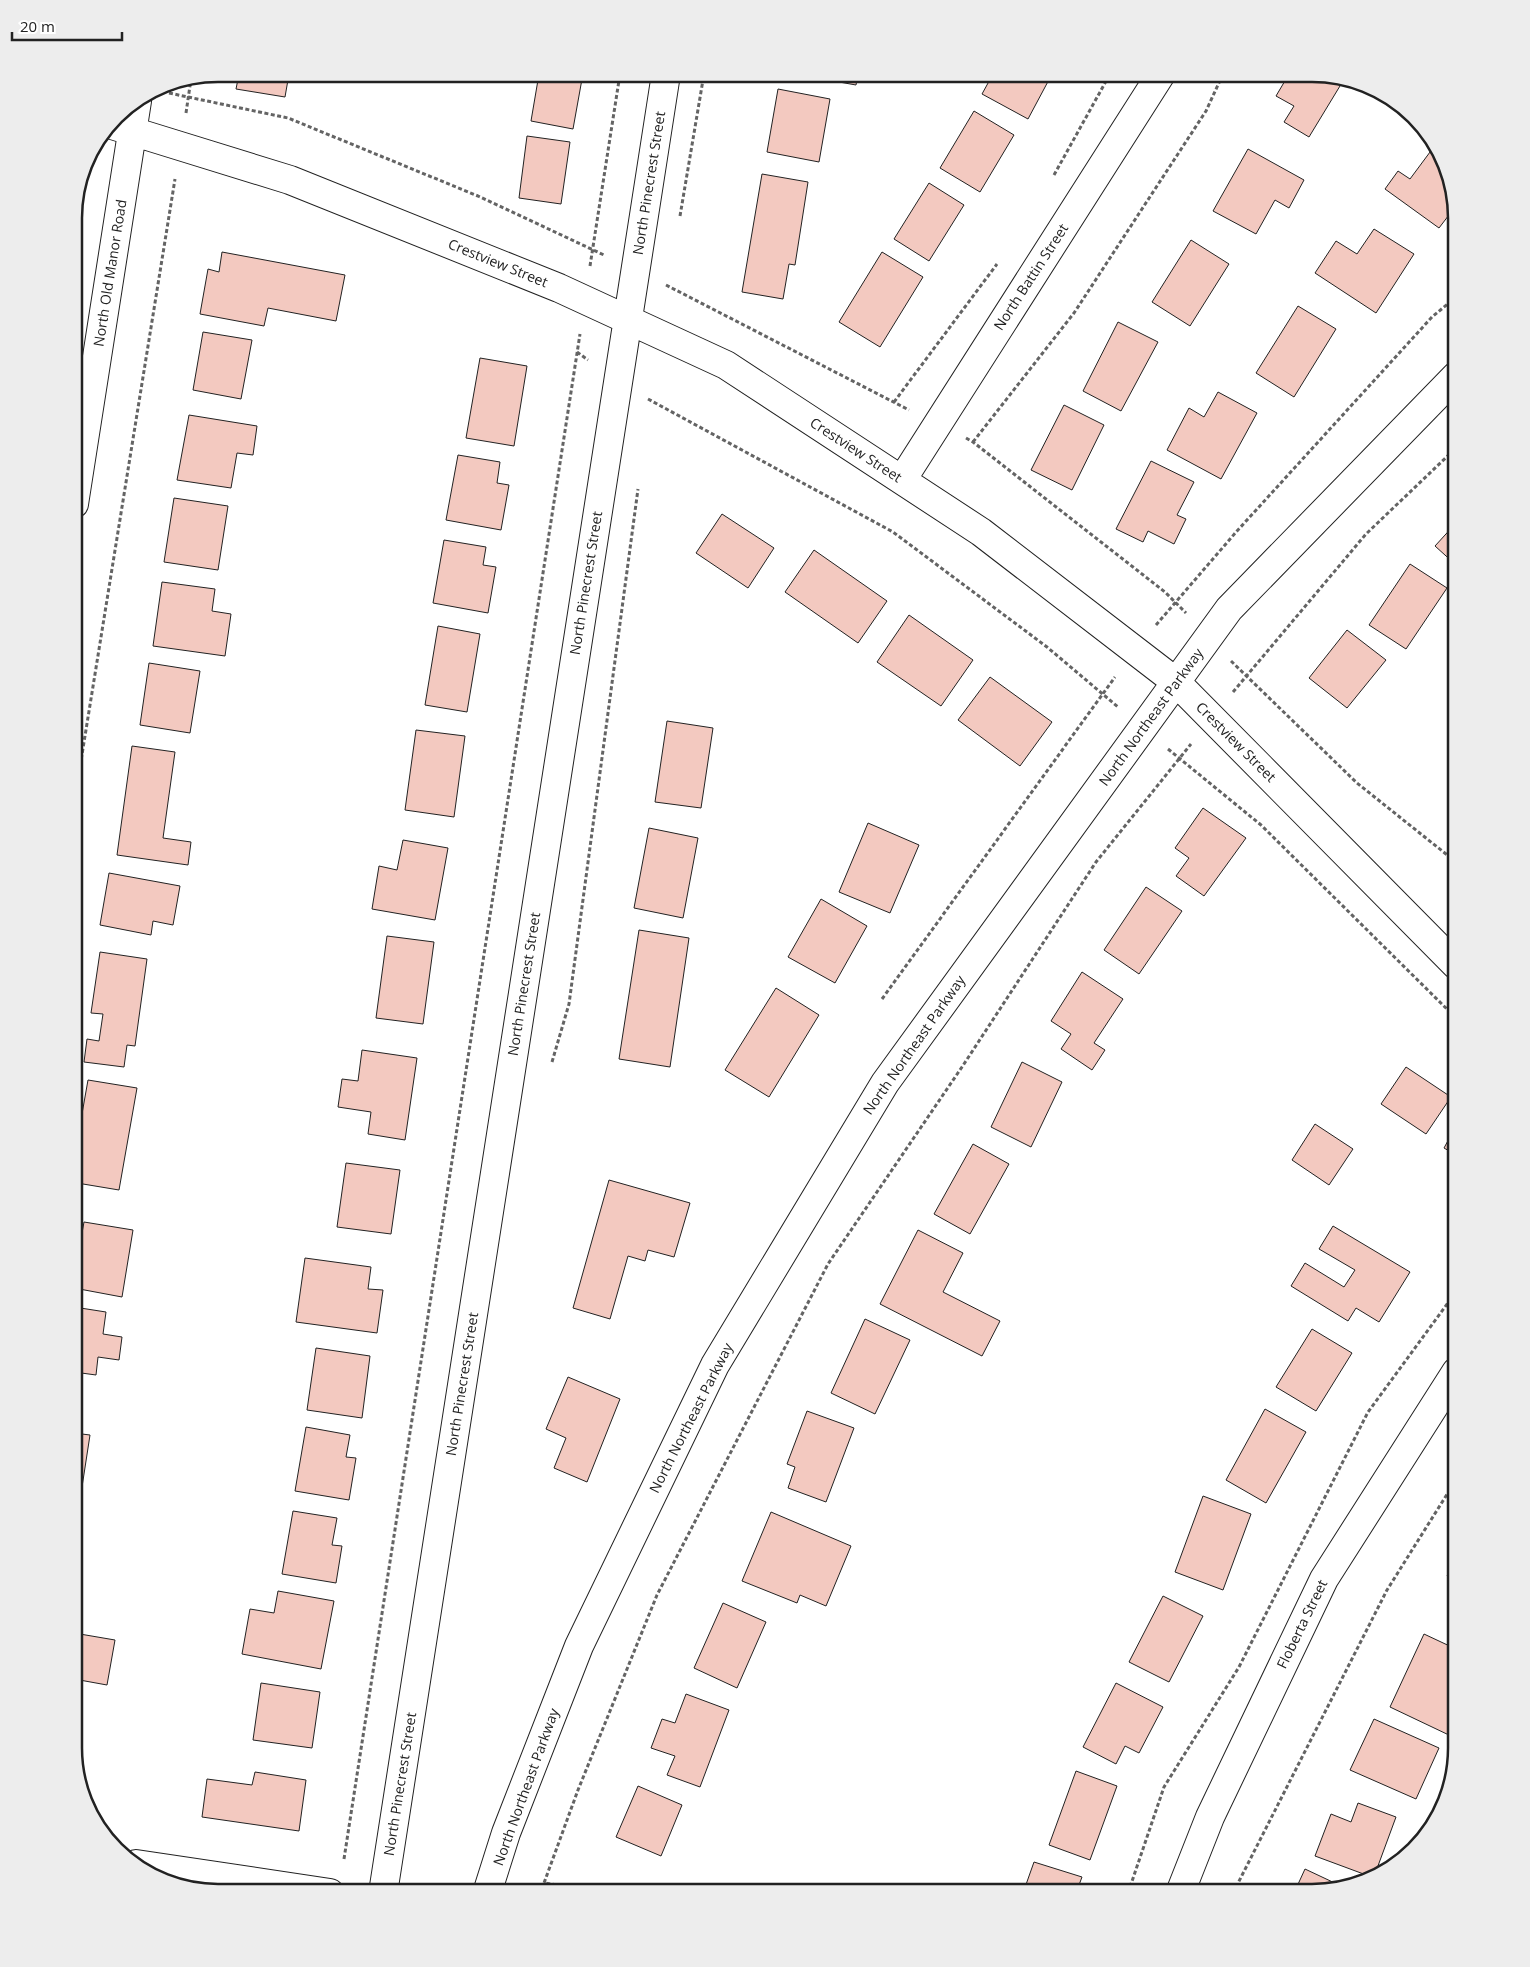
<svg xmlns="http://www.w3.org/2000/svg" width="1530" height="1967" font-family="'Open Sans',sans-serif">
  <rect width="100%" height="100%" fill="#fff"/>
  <path fill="#f3c9c0" stroke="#222" d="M 239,74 L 289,74 L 285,97 L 236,89 Z
    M 539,74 L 552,74 L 582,79 L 573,129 L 531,121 Z
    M 794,74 L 858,74 L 856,85 Z
    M 993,74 L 1052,74 L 1028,119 L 982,94 Z
    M 1289,74 L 1320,74 L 1343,81 L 1309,137 L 1284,122 L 1294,106 L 1276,96 Z
    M 778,89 L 830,99 L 819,162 L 767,152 Z
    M 974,111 L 1014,135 L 980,192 L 940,168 Z
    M 527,136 L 570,142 L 561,204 L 519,198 Z
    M 1433,148 L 1435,149 L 1454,212 L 1452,211 L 1439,228 L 1385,189 L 1398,171 L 1410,179 Z
    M 1248,149 L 1304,180 L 1289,208 L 1275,200 L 1256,234 L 1213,211 Z
    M 762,174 L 808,182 L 795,265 L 789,264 L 783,299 L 742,292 Z
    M 929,183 L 964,205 L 929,261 L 894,239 Z
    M 1374,229 L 1414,254 L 1376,313 L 1315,273 L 1336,241 L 1357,254 Z
    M 1191,240 L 1229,264 L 1190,326 L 1152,302 Z
    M 222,252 L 345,275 L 336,321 L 268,308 L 264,326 L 200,314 L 208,269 L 219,272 Z
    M 882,252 L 923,277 L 880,347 L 839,322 Z
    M 1298,306 L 1336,329 L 1294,397 L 1256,373 Z
    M 1118,322 L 1158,342 L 1121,411 L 1083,391 Z
    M 203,332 L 252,340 L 241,399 L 193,390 Z
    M 480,358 L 527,366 L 514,446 L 466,438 Z
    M 1218,392 L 1257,413 L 1221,479 L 1167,450 L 1189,408 L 1204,417 Z
    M 1064,405 L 1104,425 L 1072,490 L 1031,470 Z
    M 189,415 L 257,426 L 253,455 L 237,453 L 231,488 L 177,480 Z
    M 458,455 L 500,462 L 497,483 L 509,485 L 501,530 L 446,520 Z
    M 1151,461 L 1194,482 L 1177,515 L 1186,519 L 1174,544 L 1148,531 L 1143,542 L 1116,529 Z
    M 174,498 L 228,506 L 218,570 L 164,562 Z
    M 722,514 L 774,548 L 748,588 L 696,553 Z
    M 1456,523 L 1456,565 L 1435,546 Z
    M 444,540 L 486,547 L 483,565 L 496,567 L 488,613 L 433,603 Z
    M 814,550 L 887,601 L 858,643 L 785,592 Z
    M 1410,564 L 1447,588 L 1406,649 L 1369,625 Z
    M 162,582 L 215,589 L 212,611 L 231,614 L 225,656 L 153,646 Z
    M 909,615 L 973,660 L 941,706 L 877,662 Z
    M 438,626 L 480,634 L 467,712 L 425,705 Z
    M 1347,630 L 1386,660 L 1347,708 L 1309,678 Z
    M 149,663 L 200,671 L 190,733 L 140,725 Z
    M 990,677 L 1052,722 L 1020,766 L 958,720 Z
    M 667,721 L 713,728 L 701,808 L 655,802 Z
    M 416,730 L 465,736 L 454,817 L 405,810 Z
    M 132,746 L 175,752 L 163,838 L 191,842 L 188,865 L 117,855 Z
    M 1203,808 L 1246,838 L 1204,896 L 1176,876 L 1189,858 L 1175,848 Z
    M 868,823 L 919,845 L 890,913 L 839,892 Z
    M 649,828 L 698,838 L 683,918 L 634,908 Z
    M 403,840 L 448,848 L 435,920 L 372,909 L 379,866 L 397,870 Z
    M 109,873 L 180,886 L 173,925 L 153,921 L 151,935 L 100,925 Z
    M 1146,887 L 1182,911 L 1139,974 L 1104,950 Z
    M 821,899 L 867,926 L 835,983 L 788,957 Z
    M 639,930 L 689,938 L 670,1067 L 619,1059 Z
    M 387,936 L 434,942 L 423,1024 L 376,1018 Z
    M 100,952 L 147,959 L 135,1046 L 127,1045 L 124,1067 L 84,1062 L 87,1039 L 99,1041 L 103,1014 L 91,1013 Z
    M 1082,972 L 1123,999 L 1094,1043 L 1105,1050 L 1092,1070 L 1061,1049 L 1071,1034 L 1051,1021 Z
    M 776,988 L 819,1015 L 769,1097 L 725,1070 Z
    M 362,1050 L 417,1058 L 405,1140 L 368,1134 L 371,1112 L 338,1107 L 342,1079 L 358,1081 Z
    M 1022,1062 L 1062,1082 L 1031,1147 L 991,1127 Z
    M 1406,1067 L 1451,1097 L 1426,1134 L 1381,1104 Z
    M 88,1080 L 137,1088 L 119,1190 L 77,1183 L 81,1163 L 74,1162 L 74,1159 Z
    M 1315,1124 L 1353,1149 L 1329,1185 L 1292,1160 Z
    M 1456,1126 L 1456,1155 L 1444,1148 Z
    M 973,1144 L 1009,1164 L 970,1234 L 934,1214 Z
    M 346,1163 L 400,1170 L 391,1234 L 337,1227 Z
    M 609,1180 L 690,1203 L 674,1257 L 648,1250 L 645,1261 L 628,1256 L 610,1319 L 573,1308 Z
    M 84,1222 L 133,1230 L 122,1297 L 74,1288 L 74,1243 L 80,1244 Z
    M 1333,1226 L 1410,1272 L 1379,1322 L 1356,1308 L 1348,1321 L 1291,1286 L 1305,1263 L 1344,1287 L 1355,1270 L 1319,1249 Z
    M 918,1230 L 963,1253 L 943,1292 L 1000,1321 L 982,1356 L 880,1304 Z
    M 305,1258 L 371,1267 L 368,1289 L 383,1290 L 377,1333 L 296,1322 Z
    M 74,1307 L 106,1312 L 103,1334 L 122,1337 L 119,1360 L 98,1357 L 96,1375 L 74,1372 Z
    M 865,1319 L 910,1340 L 875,1414 L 831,1393 Z
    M 1312,1329 L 1352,1353 L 1316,1411 L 1276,1387 Z
    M 316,1348 L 370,1356 L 362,1418 L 307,1410 Z
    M 568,1377 L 620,1399 L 587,1482 L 554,1468 L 566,1438 L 546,1429 Z
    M 1265,1409 L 1306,1432 L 1266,1503 L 1226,1480 Z
    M 807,1411 L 854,1428 L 826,1502 L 788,1488 L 795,1467 L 787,1464 Z
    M 306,1427 L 350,1435 L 346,1457 L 356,1458 L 349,1500 L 295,1491 Z
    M 74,1433 L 90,1435 L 80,1500 L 74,1500 Z
    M 1203,1496 L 1251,1514 L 1223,1590 L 1175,1572 Z
    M 293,1511 L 337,1518 L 332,1545 L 342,1546 L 336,1583 L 282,1574 Z
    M 771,1512 L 851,1546 L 826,1606 L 800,1595 L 797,1603 L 742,1581 Z
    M 1456,1560 L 1456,1582 L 1447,1576 Z
    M 278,1591 L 334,1601 L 321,1669 L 242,1654 L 250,1609 L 274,1613 Z
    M 1163,1596 L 1203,1616 L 1169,1682 L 1129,1662 Z
    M 723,1603 L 766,1622 L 737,1688 L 694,1668 Z
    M 74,1610 L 78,1610 L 74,1631 Z
    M 74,1633 L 115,1640 L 107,1685 L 74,1679 Z
    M 1424,1634 L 1456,1649 L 1456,1725 L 1451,1736 L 1390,1707 Z
    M 261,1683 L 320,1692 L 312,1748 L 253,1740 Z
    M 1116,1683 L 1163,1707 L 1139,1753 L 1125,1746 L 1116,1764 L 1083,1747 Z
    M 686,1694 L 729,1710 L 700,1787 L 667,1775 L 675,1756 L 651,1748 L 662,1719 L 675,1723 Z
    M 1374,1719 L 1439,1748 L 1416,1799 L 1350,1770 Z
    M 1076,1771 L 1117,1786 L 1090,1860 L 1049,1845 Z
    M 255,1772 L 306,1780 L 299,1831 L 202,1817 L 207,1779 L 252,1785 Z
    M 638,1786 L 682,1805 L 661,1856 L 616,1837 Z
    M 1358,1803 L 1396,1817 L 1375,1874 L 1369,1876 L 1315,1856 L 1331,1814 L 1351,1822 Z
    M 1034,1862 L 1082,1877 L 1076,1893 L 1023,1893 Z
    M 1305,1869 L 1339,1885 L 1311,1893 L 1294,1893 Z"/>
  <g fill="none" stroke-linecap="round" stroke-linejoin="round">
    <defs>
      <path id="minor" d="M 112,125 L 290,180 L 559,288 L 726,365 L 981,532 L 1176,682 L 1456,965
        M 902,480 L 1161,74
        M 74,504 L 137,101
        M 136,1864 L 330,1893
        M 383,1893 L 666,74
        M 487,1893 L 506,1833 L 579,1646 L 715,1365 L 885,1083 L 1229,609 L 1456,376
        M 1180,1893 L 1210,1817 L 1324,1579 L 1456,1372"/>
    </defs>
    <use href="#minor" stroke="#222" stroke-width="30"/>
    <path stroke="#646464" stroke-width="3" stroke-dasharray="4 2.5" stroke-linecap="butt" d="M 169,93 L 288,118 L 478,196 L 604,255
      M 186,113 L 191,79
      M 1054,175 L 1110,74
      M 680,216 L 704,74
      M 590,266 L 620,74
      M 666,285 L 909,410
      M 577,352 L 588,360
      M 648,399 L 893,532 L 1047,647 L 1118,707
      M 894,402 L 997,264
      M 966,438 L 973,442 L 1165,592 L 1186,613
      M 973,442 L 1074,313 L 1206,111 L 1223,74
      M 1156,625 L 1237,531 L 1432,317 L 1456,297
      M 1231,661 L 1357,783 L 1456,862
      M 1233,692 L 1366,534 L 1456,448
      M 1168,749 L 1261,825 L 1456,1018
      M 74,804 L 175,179
      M 882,999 L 1115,677
      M 552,1062 L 569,1004 L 638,489
      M 344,1859 L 580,334
      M 608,1893 L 544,1883 L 578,1790 L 657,1595 L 828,1264 L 962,1067 L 1096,862 L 1191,744
      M 1128,1893 L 1164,1787 L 1239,1667 L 1368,1412 L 1456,1292
      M 1233,1893 L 1387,1590 L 1456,1480"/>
    <use href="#minor" stroke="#fff" stroke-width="28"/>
  </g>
  <g text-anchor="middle" stroke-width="4" stroke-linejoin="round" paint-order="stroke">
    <g font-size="14" fill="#222" stroke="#fff">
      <text transform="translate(649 183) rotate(-81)" y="5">North Pinecrest Street</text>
      <text transform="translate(498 263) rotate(22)" y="5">Crestview Street</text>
      <text transform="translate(110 273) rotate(-81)" y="5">North Old Manor Road</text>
      <text transform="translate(1031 277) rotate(-57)" y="5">North Battin Street</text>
      <text transform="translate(856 450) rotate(33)" y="5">Crestview Street</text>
      <text transform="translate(586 583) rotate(-81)" y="5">North Pinecrest Street</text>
      <text transform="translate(1151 717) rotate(-54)" y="5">North Northeast Parkway</text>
      <text transform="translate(1236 742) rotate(45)" y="5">Crestview Street</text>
      <text transform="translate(524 984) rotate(-81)" y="5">North Pinecrest Street</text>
      <text transform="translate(914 1045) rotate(-55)" y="5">North Northeast Parkway</text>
      <text transform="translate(462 1384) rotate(-81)" y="5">North Pinecrest Street</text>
      <text transform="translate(691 1418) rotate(-63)" y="5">North Northeast Parkway</text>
      <text transform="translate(1302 1624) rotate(-64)" y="5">Floberta Street</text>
      <text transform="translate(400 1784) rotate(-81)" y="5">North Pinecrest Street</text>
      <text transform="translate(526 1787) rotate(-70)" y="5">North Northeast Parkway</text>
    </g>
  </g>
  <path d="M0 0H1530V1967H0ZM218 82H1312A136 136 0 0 1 1448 218V1748A136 136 0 0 1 1312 1884H218A136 136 0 0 1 82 1748V218A136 136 0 0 1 218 82Z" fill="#ededed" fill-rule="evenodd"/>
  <path fill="none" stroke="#222" stroke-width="2.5" d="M218 82H1312A136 136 0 0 1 1448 218V1748A136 136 0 0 1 1312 1884H218A136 136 0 0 1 82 1748V218A136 136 0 0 1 218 82Z"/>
  <path d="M12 32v8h110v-8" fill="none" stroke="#222222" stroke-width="2.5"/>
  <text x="20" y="32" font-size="15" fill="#222222" stroke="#ffffff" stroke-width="4" paint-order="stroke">20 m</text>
</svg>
